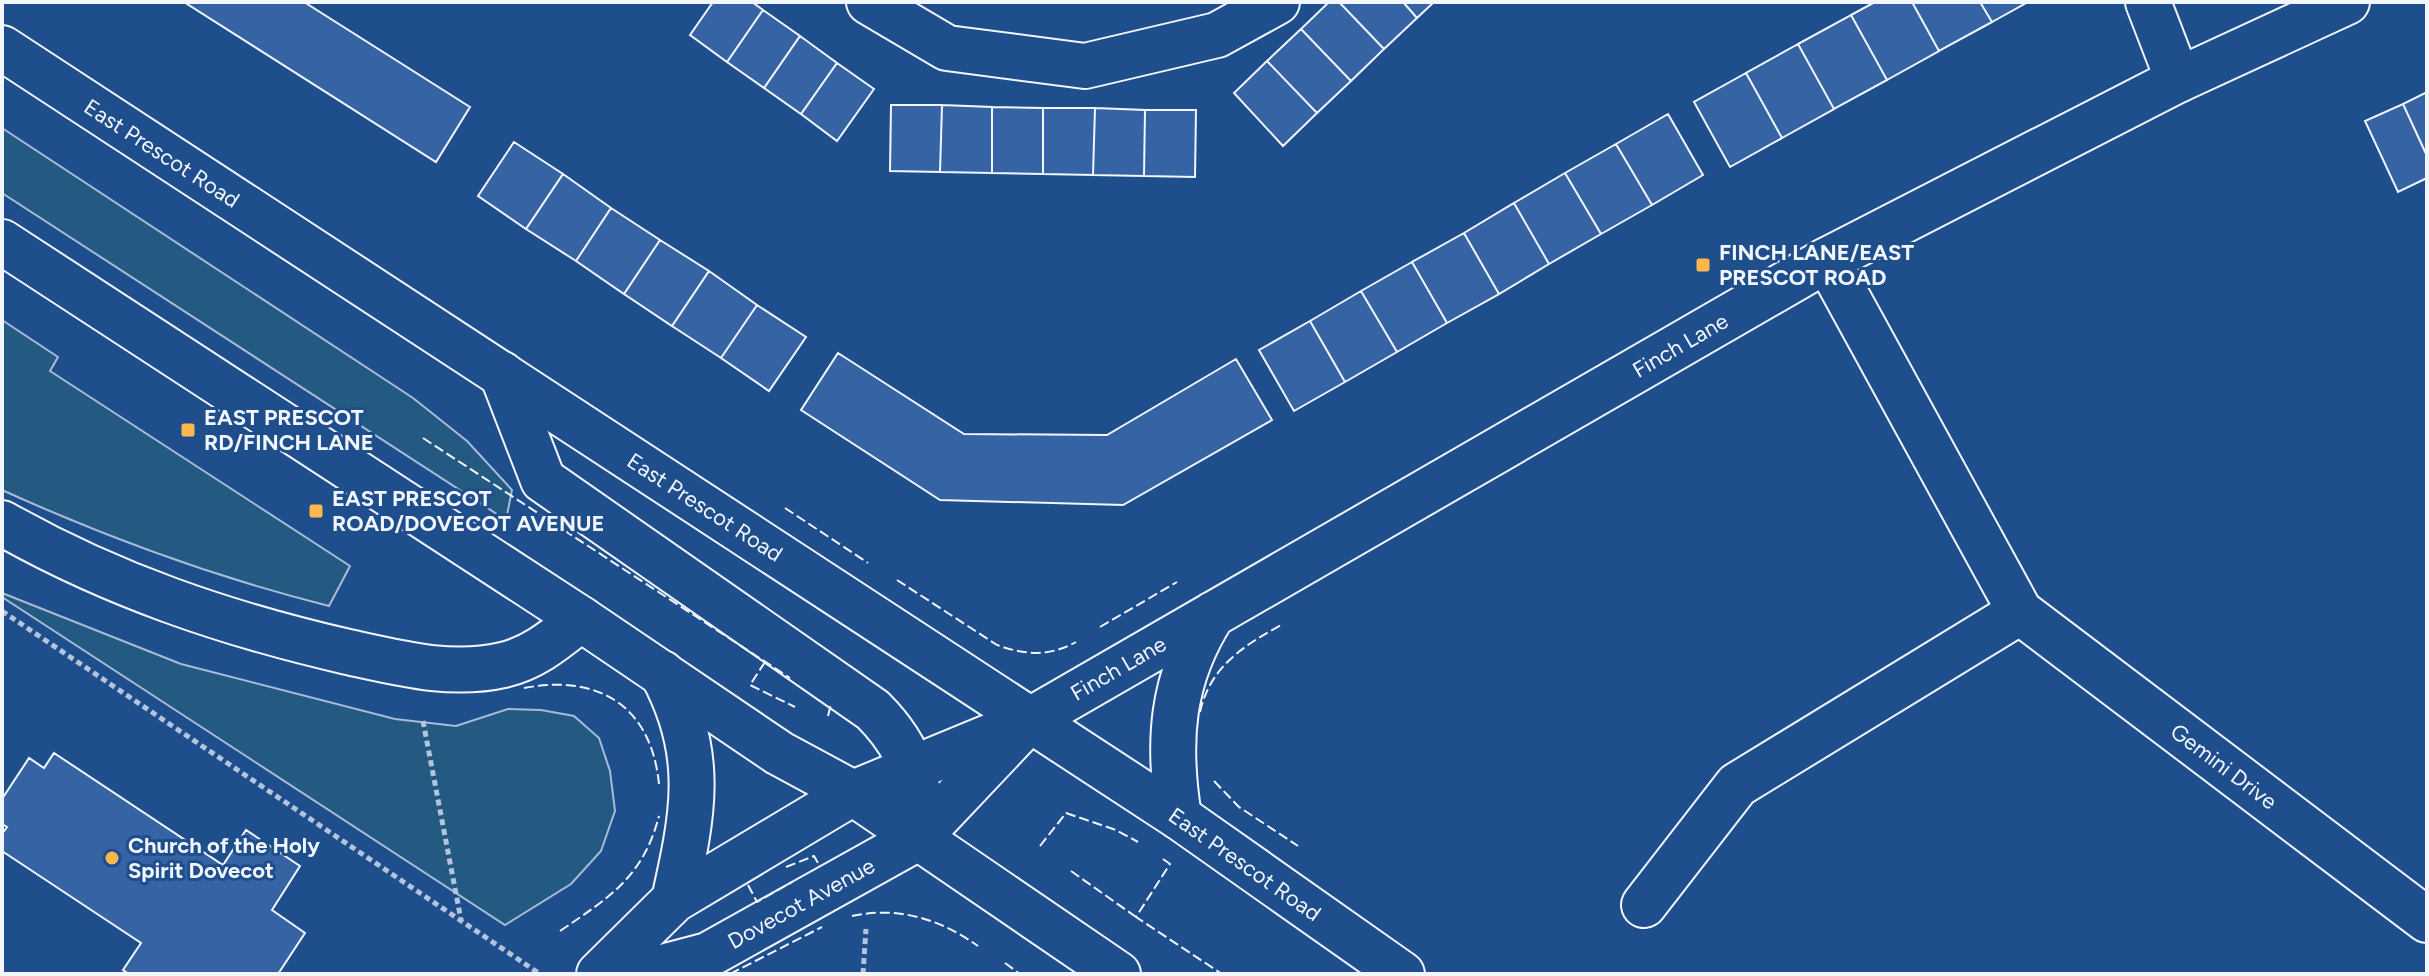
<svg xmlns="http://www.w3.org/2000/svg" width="2429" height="976" font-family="Figtree,sans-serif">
  <rect width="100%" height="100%" fill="#1f4e8c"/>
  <path fill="#245a82" stroke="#a8bbd7" stroke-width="2" d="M 2,128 L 413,398 L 467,441 L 512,490 L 506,520 L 2,193 Z
    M 2,320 L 58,357 L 50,371 L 350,566 L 329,606 C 214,577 110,539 2,490 Z
    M 2,593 L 181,664 L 395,719 L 456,726 L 508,709 L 541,710 L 574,716 L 599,738 L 610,771 L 615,811 L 601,851 L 571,884 L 505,925 L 2,597 Z"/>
  <path fill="#3563a3" stroke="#f2f6ff" stroke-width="2" d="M 184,2 L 304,2 L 470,107 L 436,162 Z
    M 713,2 L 752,2 L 763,10 L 727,62 L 690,35 Z
    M 1329,2 L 1339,2 L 1384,49 L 1351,81 L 1301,29 Z
    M 1339,2 L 1403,2 L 1417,18 L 1384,49 Z
    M 1403,2 L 1434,2 L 1417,18 Z
    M 1875,2 L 1912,2 L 1939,51 L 1887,80 L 1851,15 Z
    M 1912,2 L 1980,2 L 1992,22 L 1939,51 Z
    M 1980,2 L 2028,2 L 1992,22 Z
    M 763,10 L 800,36 L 764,88 L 727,62 Z
    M 1851,15 L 1887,80 L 1834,109 L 1798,44 Z
    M 1301,29 L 1351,81 L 1317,113 L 1267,61 Z
    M 800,36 L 837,63 L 801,114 L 764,88 Z
    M 1798,44 L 1834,109 L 1782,138 L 1746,73 Z
    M 1267,61 L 1317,113 L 1283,146 L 1234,93 Z
    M 837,63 L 874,89 L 837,141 L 801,114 Z
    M 1746,73 L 1782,138 L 1730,167 L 1694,102 Z
    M 2427,92 L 2427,156 L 2403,104 Z
    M 2403,104 L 2427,156 L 2427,178 L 2398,192 L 2365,121 Z
    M 891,105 L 942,105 L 940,172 L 890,171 Z
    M 942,105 L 992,107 L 992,173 L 940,172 Z
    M 992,107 L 1043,108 L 1043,174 L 992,173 Z
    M 1043,108 L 1095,108 L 1093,175 L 1043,174 Z
    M 1095,108 L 1145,110 L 1144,176 L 1093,175 Z
    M 1145,110 L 1196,110 L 1195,177 L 1144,176 Z
    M 1668,114 L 1703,175 L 1652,205 L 1616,144 Z
    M 514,142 L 563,174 L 526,229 L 478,196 Z
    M 1616,144 L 1652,205 L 1601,234 L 1565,173 Z
    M 1565,173 L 1601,234 L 1549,264 L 1514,203 Z
    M 563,174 L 611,208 L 576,261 L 526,229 Z
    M 1514,203 L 1549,264 L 1499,294 L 1464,233 Z
    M 611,208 L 660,240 L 624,294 L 576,261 Z
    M 1464,233 L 1499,294 L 1447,323 L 1412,262 Z
    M 660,240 L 709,271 L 672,326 L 624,294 Z
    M 1412,262 L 1447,323 L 1397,352 L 1361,291 Z
    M 709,271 L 757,305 L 721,358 L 672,326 Z
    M 1361,291 L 1397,352 L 1345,382 L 1310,321 Z
    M 757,305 L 806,337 L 769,391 L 721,358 Z
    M 1310,321 L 1345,382 L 1294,411 L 1259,350 Z
    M 838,353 L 964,434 L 1107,435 L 1236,359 L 1272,420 L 1123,505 L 940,500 L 801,410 Z
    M 54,753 L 223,865 L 246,830 L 300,866 L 272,910 L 305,933 L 278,974 L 129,974 L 123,970 L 141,943 L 2,851 L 2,834 L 7,827 L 2,824 L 2,799 L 29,758 L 44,768 Z"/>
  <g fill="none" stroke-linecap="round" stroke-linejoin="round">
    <defs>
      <path id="street" d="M 869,2 L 947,48 L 1085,66 L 1217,35 L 1277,2
        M 2148,2 L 2178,80
        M 1827,260 L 2020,612 L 2427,920
        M 2,523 C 111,585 226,624 348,652 C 399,663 451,677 503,665 C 534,658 557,638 581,619
        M 1644,905 L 1737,785 L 2020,612"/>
      <path id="secondary" d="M 502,374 L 543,480 L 873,710 C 909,746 926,787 918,838
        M 662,673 C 706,754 693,815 674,900
        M 1179,817 C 1167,742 1171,679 1213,614
        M 599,974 L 674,900 L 853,793 L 1030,720 L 1827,260 L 2178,80 L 2347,2
        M 636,974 L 708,955 L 918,838 L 1020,730"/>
      <path id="highway" d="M 2,48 L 1179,817 L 1402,974
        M 2,242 L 581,619 L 779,753 L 853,793 L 1118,974"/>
    </defs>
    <use href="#street" stroke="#f2f6ff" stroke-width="48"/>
    <use href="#secondary" stroke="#f2f6ff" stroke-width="48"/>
    <use href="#highway" stroke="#f2f6ff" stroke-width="48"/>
    <path stroke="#b3c4dc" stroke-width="5" stroke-dasharray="6 4" stroke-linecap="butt" d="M 2,611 L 540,974
      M 423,721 L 461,920
      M 863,974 L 866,929"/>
    <use href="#street" stroke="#1f4e8c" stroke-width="44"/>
    <use href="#secondary" stroke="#1f4e8c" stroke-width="44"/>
    <use href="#highway" stroke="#1f4e8c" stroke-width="44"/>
    <path stroke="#f2f6ff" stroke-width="2" stroke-dasharray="10 4" stroke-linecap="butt" d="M 423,438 L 790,678
      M 785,508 L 868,563
      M 897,580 L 997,645 C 1025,655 1049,657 1076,642
      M 1100,627 L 1177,582
      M 765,662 L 750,685 L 795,707
      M 524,688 C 598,674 651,705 659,784
      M 1200,712 C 1210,667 1243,646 1281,625
      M 828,716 L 831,704
      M 1214,781 L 1239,807 L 1298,846
      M 1040,846 L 1066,813 L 1116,830 L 1138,842
      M 1163,859 L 1170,864 L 1136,917 L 1222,974
      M 786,867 L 814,856 L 818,863
      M 1071,871 L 1136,917
      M 748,885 L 757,902 L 792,882
      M 852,916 C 898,906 940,919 978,946
      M 560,931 C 610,897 643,877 659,816
      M 1005,963 L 1020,974
      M 730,974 L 822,927"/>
  </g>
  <g fill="#ffb74d" stroke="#1f4e8c" stroke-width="3">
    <rect x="1695" y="257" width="16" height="16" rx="4"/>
    <rect x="180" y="422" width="16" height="16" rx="4"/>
    <rect x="308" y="503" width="16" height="16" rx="4"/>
    <circle cx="112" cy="858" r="8"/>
  </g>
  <g text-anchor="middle" stroke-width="6" stroke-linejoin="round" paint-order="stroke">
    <g font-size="22" fill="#f2f6ff" stroke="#1f4e8c">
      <text transform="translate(162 153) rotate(33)" y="8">East Prescot Road</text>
      <text transform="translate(1680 345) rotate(-30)" y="8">Finch Lane</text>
      <text transform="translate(705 507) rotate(33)" y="8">East Prescot Road</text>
      <text transform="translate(1118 668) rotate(-30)" y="8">Finch Lane</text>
      <text transform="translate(2224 766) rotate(37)" y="8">Gemini Drive</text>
      <text transform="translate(1245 864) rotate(35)" y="8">East Prescot Road</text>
      <text transform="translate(801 903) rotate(-29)" y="8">Dovecot Avenue</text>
    </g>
    <g font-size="22" font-weight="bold" fill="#f2f6ff" stroke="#1f4e8c" text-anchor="start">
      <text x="1719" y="260">FINCH LANE/EAST<tspan x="1719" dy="25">PRESCOT ROAD</tspan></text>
      <text x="204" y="425">EAST PRESCOT<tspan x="204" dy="25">RD/FINCH LANE</tspan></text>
      <text x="332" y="506">EAST PRESCOT<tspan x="332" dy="25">ROAD/DOVECOT AVENUE</tspan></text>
      <text x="128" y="853">Church of the Holy<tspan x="128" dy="25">Spirit Dovecot</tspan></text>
    </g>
  </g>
  <rect width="2429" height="976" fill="none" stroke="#f2f6ff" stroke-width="8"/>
</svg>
